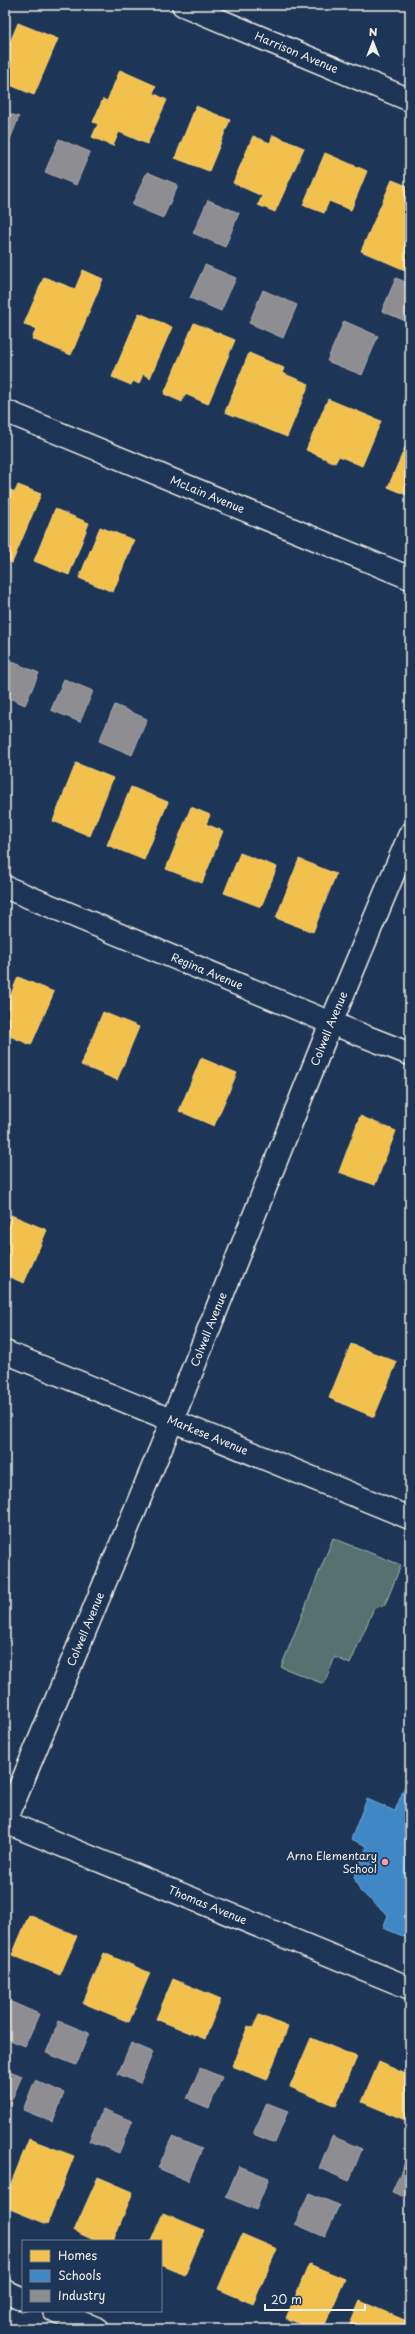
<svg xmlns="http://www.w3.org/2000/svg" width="415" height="2334" font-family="'Playpen Sans',sans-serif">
  <rect width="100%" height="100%" fill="#1d3557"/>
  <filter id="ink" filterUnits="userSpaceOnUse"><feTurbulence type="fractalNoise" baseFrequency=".025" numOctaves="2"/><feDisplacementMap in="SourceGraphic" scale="8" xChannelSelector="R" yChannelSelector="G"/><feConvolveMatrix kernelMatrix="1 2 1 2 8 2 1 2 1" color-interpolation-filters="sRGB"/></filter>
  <g filter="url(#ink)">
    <path fill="#547270" stroke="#a4b2ac" d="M 333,1538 L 401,1565 L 385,1605 L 374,1608 L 350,1664 L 335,1657 L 324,1684 L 281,1667 Z"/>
    <path fill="#f2c14e" stroke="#f3cf7c" d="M 18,23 L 58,39 L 34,95 L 5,83 L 5,54 Z
      M 120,70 L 156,86 L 153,93 L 167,100 L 147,144 L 119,132 L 113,146 L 92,137 L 98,124 L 93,122 L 103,99 L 107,101 Z
      M 196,106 L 230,120 L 209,171 L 175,158 Z
      M 273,135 L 304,148 L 275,212 L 258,205 L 262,196 L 233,183 L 253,136 L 270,143 Z
      M 325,153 L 367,171 L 351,210 L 329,201 L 324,213 L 303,205 Z
      M 392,180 L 410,187 L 410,258 L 405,270 L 361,251 Z
      M 83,270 L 103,279 L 71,355 L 32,339 L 36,329 L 24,324 L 44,277 L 75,289 Z
      M 139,313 L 172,327 L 150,378 L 143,374 L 139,384 L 133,381 L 131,385 L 112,377 Z
      M 194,323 L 235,340 L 208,404 L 185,394 L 182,402 L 164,394 Z
      M 249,353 L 284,368 L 282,373 L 309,384 L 287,437 L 225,412 Z
      M 328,399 L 381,421 L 362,466 L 339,456 L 335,463 L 306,450 Z
      M 410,436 L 410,494 L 409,496 L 388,487 Z
      M 18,485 L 41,494 L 12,563 L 5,560 L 5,488 L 15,492 Z
      M 55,509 L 89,523 L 69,575 L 34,561 Z
      M 100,527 L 134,540 L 113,592 L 79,578 Z
      M 76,763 L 113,778 L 90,836 L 53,821 Z
      M 131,787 L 168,802 L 144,860 L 107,845 Z
      M 191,807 L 210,815 L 206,824 L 223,831 L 202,883 L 166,869 Z
      M 240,853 L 277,867 L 261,907 L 224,893 Z
      M 299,859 L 336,874 L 313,932 L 276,918 Z
      M 18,977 L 54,992 L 31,1045 L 5,1034 L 5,1009 Z
      M 103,1012 L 139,1027 L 117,1080 L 81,1065 Z
      M 201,1058 L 237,1073 L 214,1126 L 179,1111 Z
      M 360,1116 L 396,1131 L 375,1185 L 339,1172 Z
      M 11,1215 L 47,1230 L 24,1283 L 5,1275 L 5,1230 Z
      M 351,1344 L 397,1362 L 374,1417 L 329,1398 Z
      M 29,1915 L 77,1936 L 60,1975 L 12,1955 Z
      M 104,1953 L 150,1973 L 129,2022 L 83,2003 Z
      M 173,1979 L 221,1999 L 205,2039 L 156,2019 Z
      M 259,2015 L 288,2027 L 267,2080 L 232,2066 L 248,2026 L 253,2028 Z
      M 311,2038 L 357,2057 L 336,2106 L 290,2087 Z
      M 379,2062 L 410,2076 L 410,2122 L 362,2102 Z
      M 29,2139 L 74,2156 L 47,2224 L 5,2207 L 5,2198 Z
      M 98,2177 L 133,2192 L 113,2241 L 96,2241 L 74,2231 Z
      M 163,2213 L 204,2230 L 185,2275 L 161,2265 L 161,2241 L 151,2241 Z
      M 242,2234 L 277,2249 L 253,2304 L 218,2289 Z
      M 309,2264 L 345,2279 L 323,2329 L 312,2329 L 286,2318 Z
      M 360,2301 L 409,2322 L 406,2329 L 348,2329 Z"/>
    <path fill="#3f88c5" stroke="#75a8d0" d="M 410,1773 L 410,1939 L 383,1928 L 388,1915 L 360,1891 L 354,1877 L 367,1846 L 351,1839 L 367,1799 L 395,1811 Z"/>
    <path fill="#8d8d92" stroke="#acabac" d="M 5,112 L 19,117 L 5,152 Z
      M 59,139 L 90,152 L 76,185 L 45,172 Z
      M 147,172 L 178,185 L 163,218 L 132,205 Z
      M 208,200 L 239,213 L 225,247 L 193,233 Z
      M 205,265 L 236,278 L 221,311 L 190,298 Z
      M 396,278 L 410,284 L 410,323 L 382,311 Z
      M 263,290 L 297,305 L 283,338 L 249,323 Z
      M 344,321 L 378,336 L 362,375 L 327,361 Z
      M 10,661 L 39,673 L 25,705 L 5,696 L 5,672 Z
      M 64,679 L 93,691 L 80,722 L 51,710 Z
      M 115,705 L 147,719 L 132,755 L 99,741 Z
      M 9,2001 L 39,2014 L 25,2046 L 5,2038 L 5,2010 Z
      M 59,2021 L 89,2033 L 76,2065 L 46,2053 Z
      M 131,2043 L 153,2052 L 140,2083 L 118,2074 Z
      M 200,2068 L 222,2077 L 209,2108 L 187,2099 Z
      M 5,2069 L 22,2076 L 5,2115 Z
      M 35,2080 L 64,2093 L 53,2122 L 23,2110 Z
      M 267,2103 L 288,2111 L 275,2143 L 253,2134 Z
      M 103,2109 L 132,2121 L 119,2153 L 89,2141 Z
      M 332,2136 L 362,2149 L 349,2181 L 319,2168 Z
      M 172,2137 L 202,2149 L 188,2181 L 158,2168 Z
      M 406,2160 L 410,2161 L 410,2199 L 392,2192 Z
      M 239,2166 L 269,2178 L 256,2210 L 226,2197 Z
      M 309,2193 L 339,2205 L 325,2237 L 295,2224 Z"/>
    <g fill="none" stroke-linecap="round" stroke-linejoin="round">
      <defs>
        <g id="minor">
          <path id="s1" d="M 183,5 L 410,100"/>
          <path id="s2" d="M 5,411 L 410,578"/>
          <path id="s3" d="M 5,887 L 331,1023 L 410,1054"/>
          <path id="s4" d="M 5,1352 L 410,1518"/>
          <path id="s5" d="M 5,1822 L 410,1988"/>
          <path id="s6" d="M 5,1823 L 172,1421 L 331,1023 L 410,834"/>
          <path d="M 5,2291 L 23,2299"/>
          <path d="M 54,2311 L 98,2329"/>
        </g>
      </defs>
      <use href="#minor" stroke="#f4f1e8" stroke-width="25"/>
      <use href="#minor" stroke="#1d3557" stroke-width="22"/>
    </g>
  </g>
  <circle fill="#ff9aa2" stroke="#1d3557" stroke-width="1.5" cx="385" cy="1862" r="4"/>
  <g text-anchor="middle" stroke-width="4" stroke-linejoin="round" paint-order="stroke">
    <g font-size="11" fill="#f4f1e8" stroke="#1d3557">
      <text dy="4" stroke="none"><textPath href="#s1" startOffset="123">Harrison Avenue</textPath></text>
      <text dy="4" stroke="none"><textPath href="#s2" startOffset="219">McLain Avenue</textPath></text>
      <text dy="4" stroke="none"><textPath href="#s3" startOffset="219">Regina Avenue</textPath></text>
      <text dy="4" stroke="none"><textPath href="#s6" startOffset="858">Colwell Avenue</textPath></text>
      <text dy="4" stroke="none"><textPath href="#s6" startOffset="534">Colwell Avenue</textPath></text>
      <text dy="4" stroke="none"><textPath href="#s4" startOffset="219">Markese Avenue</textPath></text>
      <text dy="4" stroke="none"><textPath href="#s6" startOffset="210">Colwell Avenue</textPath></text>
      <text dy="4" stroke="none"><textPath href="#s5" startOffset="219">Thomas Avenue</textPath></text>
    </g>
    <g font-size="11" fill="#f4f1e8" stroke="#1d3557" text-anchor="end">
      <text x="377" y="1860">Arno Elementary<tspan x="377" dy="13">School</tspan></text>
    </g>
  </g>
  <rect width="415" height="2334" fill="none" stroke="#1d3557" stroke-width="20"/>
  <rect x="10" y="10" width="395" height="2314" fill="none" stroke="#f4f1e8" stroke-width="1.5" filter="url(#ink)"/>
  <rect x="22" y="2240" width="140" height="72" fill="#1d3557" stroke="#738091"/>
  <rect x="30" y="2250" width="20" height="12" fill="#f2c14e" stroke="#738091"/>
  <text x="58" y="2260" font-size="12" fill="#f4f1e8">Homes</text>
  <rect x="30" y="2270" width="20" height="12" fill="#3f88c5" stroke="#738091"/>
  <text x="58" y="2280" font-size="12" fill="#f4f1e8">Schools</text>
  <rect x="30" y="2290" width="20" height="12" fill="#8d8d92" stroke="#738091"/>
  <text x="58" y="2300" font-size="12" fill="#f4f1e8">Industry</text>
  <g transform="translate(373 42)" stroke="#1d3557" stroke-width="3" paint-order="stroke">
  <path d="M0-3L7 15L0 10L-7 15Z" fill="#f4f1e8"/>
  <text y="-6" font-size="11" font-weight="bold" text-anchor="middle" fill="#f4f1e8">N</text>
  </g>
  <path d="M265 2304v6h100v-6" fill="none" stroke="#f4f1e8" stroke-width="2"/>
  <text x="271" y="2304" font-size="12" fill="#f4f1e8" stroke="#1d3557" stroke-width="3" paint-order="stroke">20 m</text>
</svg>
